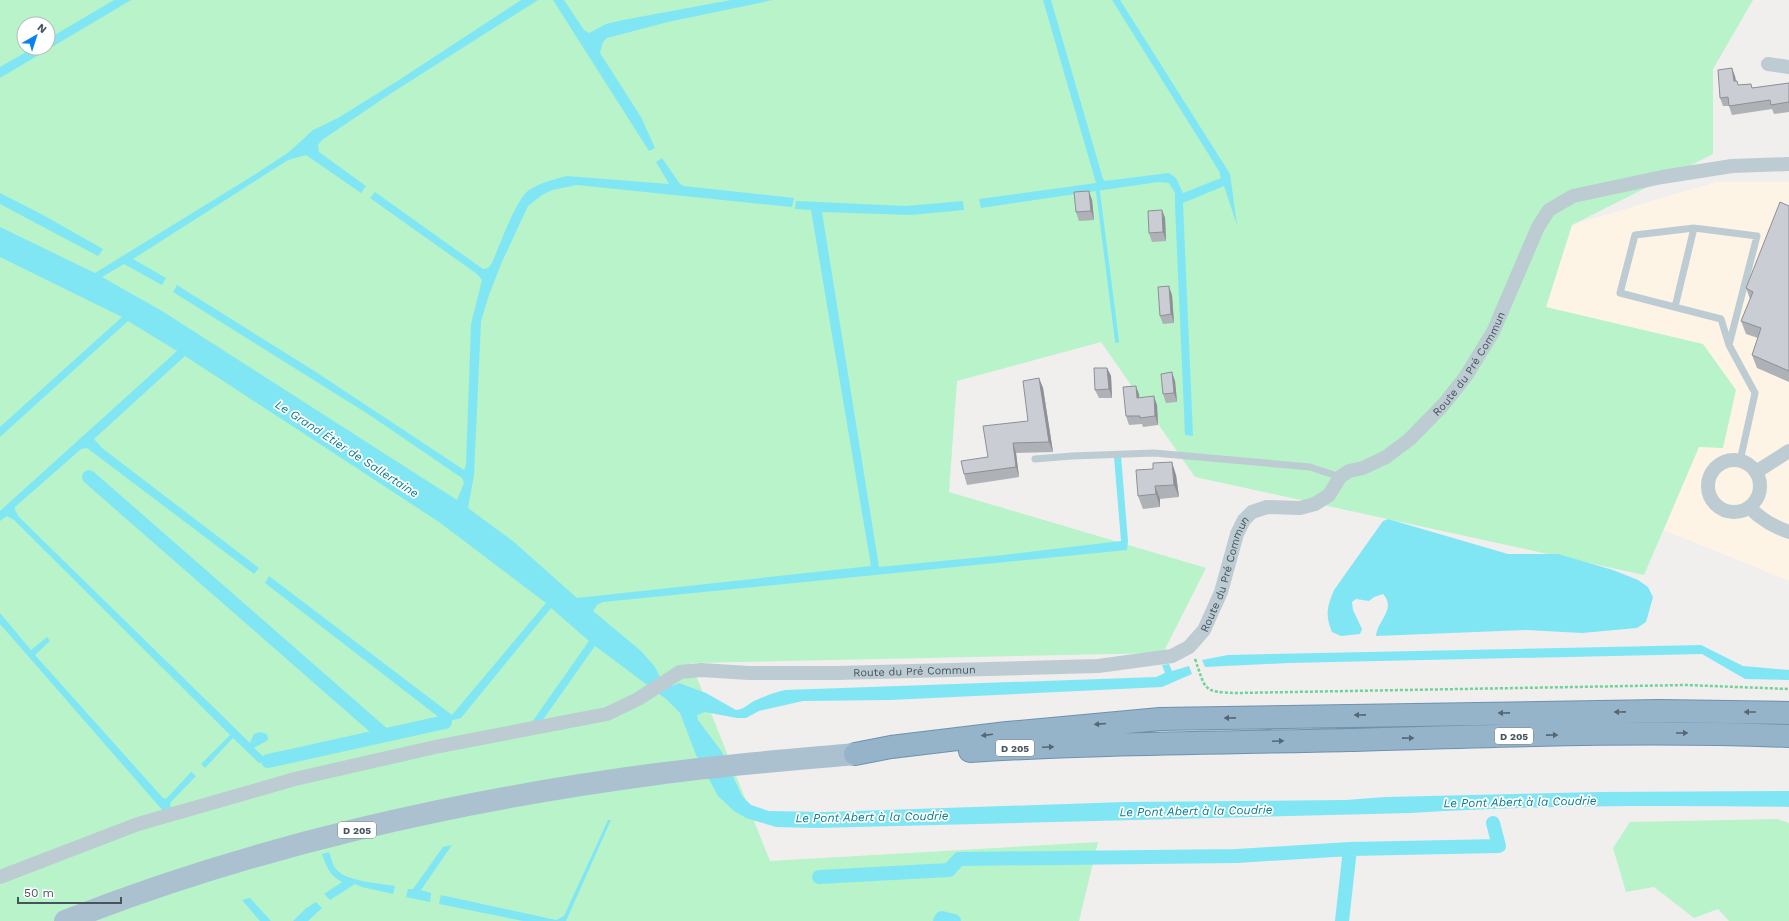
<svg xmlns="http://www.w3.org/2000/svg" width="1789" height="921" font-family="'Work Sans',sans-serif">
  <rect width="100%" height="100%" fill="#f1eeee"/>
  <path fill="#fdf4e6" d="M 1716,182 L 1789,182 L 1789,581 L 1664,530 L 1699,447 L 1546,308 L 1572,225 Z"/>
  <path fill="#b8f3ca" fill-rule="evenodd" d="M 0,0 L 1753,0 L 1713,69 L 1713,154 L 1572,225 L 1546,307 L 1703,344 L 1736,390 L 1723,448 L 1699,447 L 1644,575 L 1195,477 L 1101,342 L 957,381 L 949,492 L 1206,568 L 1163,653 L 691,663 L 770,861 L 1098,842 L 1079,921 L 0,921 ZM 24,24 L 48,24 L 48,48 L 24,48 Z
    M 1777,819 L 1789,823 L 1789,921 L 1729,921 L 1718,909 L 1694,918 L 1654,887 L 1626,892 L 1613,848 L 1630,822 Z"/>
  <path fill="#81e6f4" d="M 114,0 L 131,0 L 0,78 L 0,67 L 33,48 L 48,48 L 48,39 Z
    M 521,0 L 538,0 L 390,94 L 322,140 L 318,145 L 319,152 L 366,186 L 361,193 L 306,155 L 288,160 L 133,259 L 166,278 L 162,285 L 124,264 L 102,277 L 162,311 L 457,500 L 464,483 L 462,478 L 368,414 L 173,292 L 177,285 L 319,374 L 464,470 L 466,465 L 471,324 L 482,280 L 477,274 L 370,198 L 375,192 L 483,269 L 488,268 L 492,263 C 499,247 516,199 529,190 C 540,183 554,179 567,176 L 669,184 L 656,162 L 662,158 L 680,184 L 684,186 L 794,198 L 792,207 L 577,185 L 552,190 L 542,195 L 528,206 L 501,264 L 489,295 L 481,321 L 474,475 L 468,508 L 514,542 L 577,598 L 871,566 L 811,210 L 795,209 L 796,201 L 906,206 L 963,201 L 964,210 L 911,215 L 822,212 L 879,567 L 994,556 L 1121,541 L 1114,457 L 1121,456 L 1128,541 L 1127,550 L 603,602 L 597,605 L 593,611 L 641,651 L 655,667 L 660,677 L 672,686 L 679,683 L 706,693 L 736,710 C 743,710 748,704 754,701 C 764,697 774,692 785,690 L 1156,677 L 1165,673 L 1162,665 L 1169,664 L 1172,671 L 1189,666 L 1192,674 L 1162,687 L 890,700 L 803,701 L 759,711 L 746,718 L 737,718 L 705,712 L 697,715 L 698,720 L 722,752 L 742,796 L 751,805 L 769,811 L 826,812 L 1125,802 L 1346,800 L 1385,797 L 1600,792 L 1789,791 L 1789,807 C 1664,805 1536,805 1411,813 L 816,828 L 776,827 L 746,818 L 734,811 L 718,796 L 696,755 L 680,713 L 666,699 L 595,646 L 542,721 L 532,722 L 589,641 L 551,608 L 461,718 L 445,722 L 265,583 L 269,576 L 452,715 L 546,603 L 439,522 L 185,356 L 94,439 L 102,448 L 259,568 L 254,574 L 87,448 L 81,449 L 72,457 L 15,507 L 15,510 L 19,517 L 250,743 L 254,734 L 259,732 L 267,734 L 268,740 L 254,748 L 268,761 L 259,763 L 233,738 L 205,768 L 201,764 L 230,735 L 14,520 L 7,516 L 0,521 L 0,511 L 177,351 L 128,321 L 0,437 L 0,427 L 122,317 L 0,257 L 0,227 L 95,273 L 254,175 L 289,152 L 313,130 L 338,118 L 399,80 Z
    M 553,0 L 564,0 L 584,30 L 589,33 L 606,24 L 618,21 L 731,0 L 773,0 L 668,22 L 607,38 L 603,42 L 600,53 L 641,117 L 655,148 L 649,151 Z
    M 1043,0 L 1051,0 L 1103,179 L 1105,181 L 1169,173 L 1176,178 L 1183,193 L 1221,178 L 1219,171 L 1112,0 L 1120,0 L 1230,174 L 1237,225 L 1224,186 L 1183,203 L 1193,436 L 1185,435 L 1175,205 L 1175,193 L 1169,183 L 1158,182 L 981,208 L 979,199 L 1096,183 Z
    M 0,193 L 43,215 L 103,249 L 98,256 L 0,204 Z
    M 1388,519 L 1508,554 L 1558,554 L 1613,570 L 1638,580 L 1648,587 L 1653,597 L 1646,622 L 1637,628 L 1582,633 L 1526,630 L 1376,636 C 1377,621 1397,609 1383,594 L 1374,597 L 1369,601 L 1356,599 L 1352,602 L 1353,610 L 1362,629 L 1360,634 L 1341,636 L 1332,632 C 1325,615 1327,607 1334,590 L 1383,521 Z
    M 0,613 L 31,650 L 47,637 L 50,641 L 35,655 L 163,798 L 166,799 L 191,772 L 196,776 L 170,803 L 171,810 L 164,812 L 0,624 Z
    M 1701,645 L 1743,666 L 1789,670 L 1789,680 L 1745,679 L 1702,654 L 1289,663 L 1205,667 L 1202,660 L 1228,655 Z
    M 608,820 L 611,820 L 566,921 L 523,921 L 439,904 L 441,895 L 556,920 L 564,916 Z
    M 452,845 L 421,890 L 431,893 L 430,902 L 406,897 L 408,889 L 413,889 L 443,847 Z
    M 329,852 C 331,857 332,864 336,869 C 346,882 380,883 395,886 L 393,894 L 362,887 L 355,884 L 330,900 L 324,894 L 342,882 C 330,876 326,866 322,854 Z
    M 250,898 L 271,921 L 260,921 L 242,900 Z
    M 316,902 L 322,908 L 308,921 L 293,921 L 305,909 Z"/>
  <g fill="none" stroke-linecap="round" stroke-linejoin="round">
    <path stroke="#81e6f4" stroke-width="4" d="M 1098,192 L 1117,341"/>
    <path stroke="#81e6f4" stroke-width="14" d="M 89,477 L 384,735
      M 268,761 L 445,722
      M 1350,849 L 1499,846 L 1493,823
      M 819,877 L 949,870 L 959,859 L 1237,856 L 1350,849 L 1342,921
      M 940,921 L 942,918 L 954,921"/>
    <defs>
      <path id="trunk" d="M 970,751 C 1096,743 1223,743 1349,740 C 1496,736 1642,730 1789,736
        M 855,754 L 891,747 L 1007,733 L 1160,719 L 1660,711 L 1789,713"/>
    </defs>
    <use href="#trunk" stroke="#6c92ae" stroke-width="24"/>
    <path stroke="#6dd498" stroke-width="2.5" stroke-dasharray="3 2" stroke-linecap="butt" d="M 1195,659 C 1206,690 1202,692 1236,693 L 1686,685 L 1789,689"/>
    <path stroke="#bdcbd2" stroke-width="7" d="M 1694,228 L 1757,236 L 1729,345 L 1721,319 L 1620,293 L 1635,235 Z
      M 1675,307 L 1694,228
      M 1729,345 L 1755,393 L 1740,461
      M 1035,459 L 1072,456 L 1154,453 L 1310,467 L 1340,477"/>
    <g stroke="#bdcbd2" stroke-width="14">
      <path d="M 1768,64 L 1789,67"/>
      <circle cx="1734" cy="486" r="26"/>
      <path d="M 1756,472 L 1789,451"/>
      <path d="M 1750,508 C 1762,520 1773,526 1789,532"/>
      <path id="s1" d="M 0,877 L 138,824 L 295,779 L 435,747 L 607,714 L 638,699 L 680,672 L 701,670 L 749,673 L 837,673 L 1098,666 L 1172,656 L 1189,647 L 1204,630 L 1221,592 L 1237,534 L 1244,520 L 1252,512 L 1267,507 L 1300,508 L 1315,504 L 1329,495 L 1340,477 L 1349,471 L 1363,468 L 1386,457 L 1410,439 L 1444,404 L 1466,376 L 1493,332 L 1538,227 L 1549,210 L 1573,196 L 1662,177 L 1732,166 L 1789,164"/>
    </g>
    <path stroke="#abc1d0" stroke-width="22" d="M 65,921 C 251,847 459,800 657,774 C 723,765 789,760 855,754"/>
    <use href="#trunk" stroke="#96b4c9" stroke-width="22"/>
  </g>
  <path fill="#aeb1b6" d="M 1735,76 L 1736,81 L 1737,81 L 1738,85 L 1751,84 L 1752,88 L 1789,83 L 1789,112 L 1774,114 L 1772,109 L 1732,115 L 1729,106 L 1723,106 L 1720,98 Z
    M 1092,200 L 1094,220 L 1079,221 L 1076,212 Z
    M 1789,206 L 1789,382 L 1757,368 L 1752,355 L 1758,338 L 1746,334 L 1741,321 L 1750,299 L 1746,288 Z
    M 1162,210 L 1165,218 L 1166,241 L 1152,242 L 1149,233 Z
    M 1172,295 L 1174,323 L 1163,324 L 1160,316 Z
    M 1107,368 L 1111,376 L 1112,398 L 1099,398 L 1095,390 Z
    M 1039,378 L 1043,388 L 1053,452 L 1016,453 L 1019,477 L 967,485 L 964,474 L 988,457 L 1028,421 Z
    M 1175,381 L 1177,402 L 1166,403 L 1163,394 Z
    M 1139,394 L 1139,398 L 1157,405 L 1158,425 L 1143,427 L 1142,424 L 1129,425 L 1126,416 Z
    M 1176,475 L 1179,497 L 1160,499 L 1160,507 L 1143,509 L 1138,496 Z"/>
  <path fill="#8d9094" d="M 1732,68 L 1735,76 L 1737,90 L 1734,81 Z
    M 1089,191 L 1092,200 L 1094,220 L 1091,211 Z
    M 1162,210 L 1165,218 L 1166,241 L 1163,232 Z
    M 1169,286 L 1172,295 L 1174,323 L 1171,314 Z
    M 1107,368 L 1111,376 L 1112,398 L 1109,389 Z
    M 1172,372 L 1175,381 L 1177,402 L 1174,393 Z
    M 1039,378 L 1043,388 L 1053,452 L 1049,442 Z
    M 1136,386 L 1139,394 L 1140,407 L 1137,398 Z
    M 1154,396 L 1157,405 L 1158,425 L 1155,416 Z
    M 1013,443 L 1016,453 L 1019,477 L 1016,467 Z
    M 1172,462 L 1176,475 L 1179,497 L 1174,485 Z
    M 1155,486 L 1160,499 L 1160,507 L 1156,494 Z"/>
  <path fill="#caced4" stroke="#8d9094" d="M 1732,68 L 1734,81 L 1737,81 L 1738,85 L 1751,84 L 1752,88 L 1789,83 L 1789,102 L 1771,105 L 1770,100 L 1729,106 L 1728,97 L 1720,98 L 1718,70 Z
    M 1089,191 L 1091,211 L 1076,212 L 1074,192 Z
    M 1780,202 L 1789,206 L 1789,371 L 1752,355 L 1761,328 L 1741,321 L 1753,292 L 1746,288 Z
    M 1162,210 L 1163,232 L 1149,233 L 1148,211 Z
    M 1169,286 L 1171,314 L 1160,316 L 1158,287 Z
    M 1094,368 L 1107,368 L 1109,389 L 1095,390 Z
    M 1172,372 L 1174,393 L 1163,394 L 1161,374 Z
    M 1039,378 L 1049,442 L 1013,443 L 1016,467 L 964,474 L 961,461 L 988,457 L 983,426 L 1028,421 L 1023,381 Z
    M 1136,386 L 1137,398 L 1154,396 L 1155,416 L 1140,418 L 1140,416 L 1126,416 L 1123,387 Z
    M 1172,462 L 1174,485 L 1155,486 L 1156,494 L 1138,496 L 1136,470 L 1153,469 L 1153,463 Z"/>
  <defs><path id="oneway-solid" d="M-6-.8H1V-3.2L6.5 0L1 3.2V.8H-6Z"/></defs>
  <g fill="#556773">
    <use href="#oneway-solid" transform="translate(1620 712) rotate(179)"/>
    <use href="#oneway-solid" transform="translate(1750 712) rotate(-180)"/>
    <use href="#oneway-solid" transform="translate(1504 713) rotate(179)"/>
    <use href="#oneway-solid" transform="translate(1360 715) rotate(179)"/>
    <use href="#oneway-solid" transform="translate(1230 718) rotate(179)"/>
    <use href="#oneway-solid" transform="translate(1100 724) rotate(175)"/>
    <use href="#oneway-solid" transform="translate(1682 733)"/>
    <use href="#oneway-solid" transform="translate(987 735) rotate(173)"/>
    <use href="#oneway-solid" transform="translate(1552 735) rotate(-1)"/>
    <use href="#oneway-solid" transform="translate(1408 738) rotate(-1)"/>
    <use href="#oneway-solid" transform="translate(1278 741) rotate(-2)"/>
    <use href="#oneway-solid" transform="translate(1048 747) rotate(-2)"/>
  </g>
  <g text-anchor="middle" stroke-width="3.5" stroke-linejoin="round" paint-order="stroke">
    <g fill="#fff" stroke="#7d878e" stroke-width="1">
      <rect x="1495" y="728" width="38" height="16" rx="3"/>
      <rect x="996" y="740" width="38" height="16" rx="3"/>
      <rect x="338" y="822" width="38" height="16" rx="3"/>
    </g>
    <g font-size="10" font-weight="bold" fill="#45545d">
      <text x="1514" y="740">D 205</text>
      <text x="1015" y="752">D 205</text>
      <text x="357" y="834">D 205</text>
    </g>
    <g font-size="11" fill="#45545d" stroke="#fff">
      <text dy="4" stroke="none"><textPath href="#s1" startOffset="1657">Route du Pré Commun</textPath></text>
      <text dy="4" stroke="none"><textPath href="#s1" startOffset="1309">Route du Pré Commun</textPath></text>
      <text dy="4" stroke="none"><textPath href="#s1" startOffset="949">Route du Pré Commun</textPath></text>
    </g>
    <g font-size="12" font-style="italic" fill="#047c8c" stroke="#fff">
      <text transform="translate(347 449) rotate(33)" y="4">Le Grand Étier de Sallertaine</text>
      <text transform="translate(1520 802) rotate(-1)" y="4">Le Pont Abert à la Coudrie</text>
      <text transform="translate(1196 811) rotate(-1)" y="4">Le Pont Abert à la Coudrie</text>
      <text transform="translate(872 817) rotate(-1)" y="4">Le Pont Abert à la Coudrie</text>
    </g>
  </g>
  <g transform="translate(36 36) rotate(39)"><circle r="19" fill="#ffffff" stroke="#b5bbbe"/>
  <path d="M0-3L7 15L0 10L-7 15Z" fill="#0883f1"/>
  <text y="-6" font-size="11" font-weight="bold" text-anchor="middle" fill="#45545d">N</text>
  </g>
  <path d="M18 897v6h103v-6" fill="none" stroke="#45545d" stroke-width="2"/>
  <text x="24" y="897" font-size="12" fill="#45545d" stroke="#ffffff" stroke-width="3" paint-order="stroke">50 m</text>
</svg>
